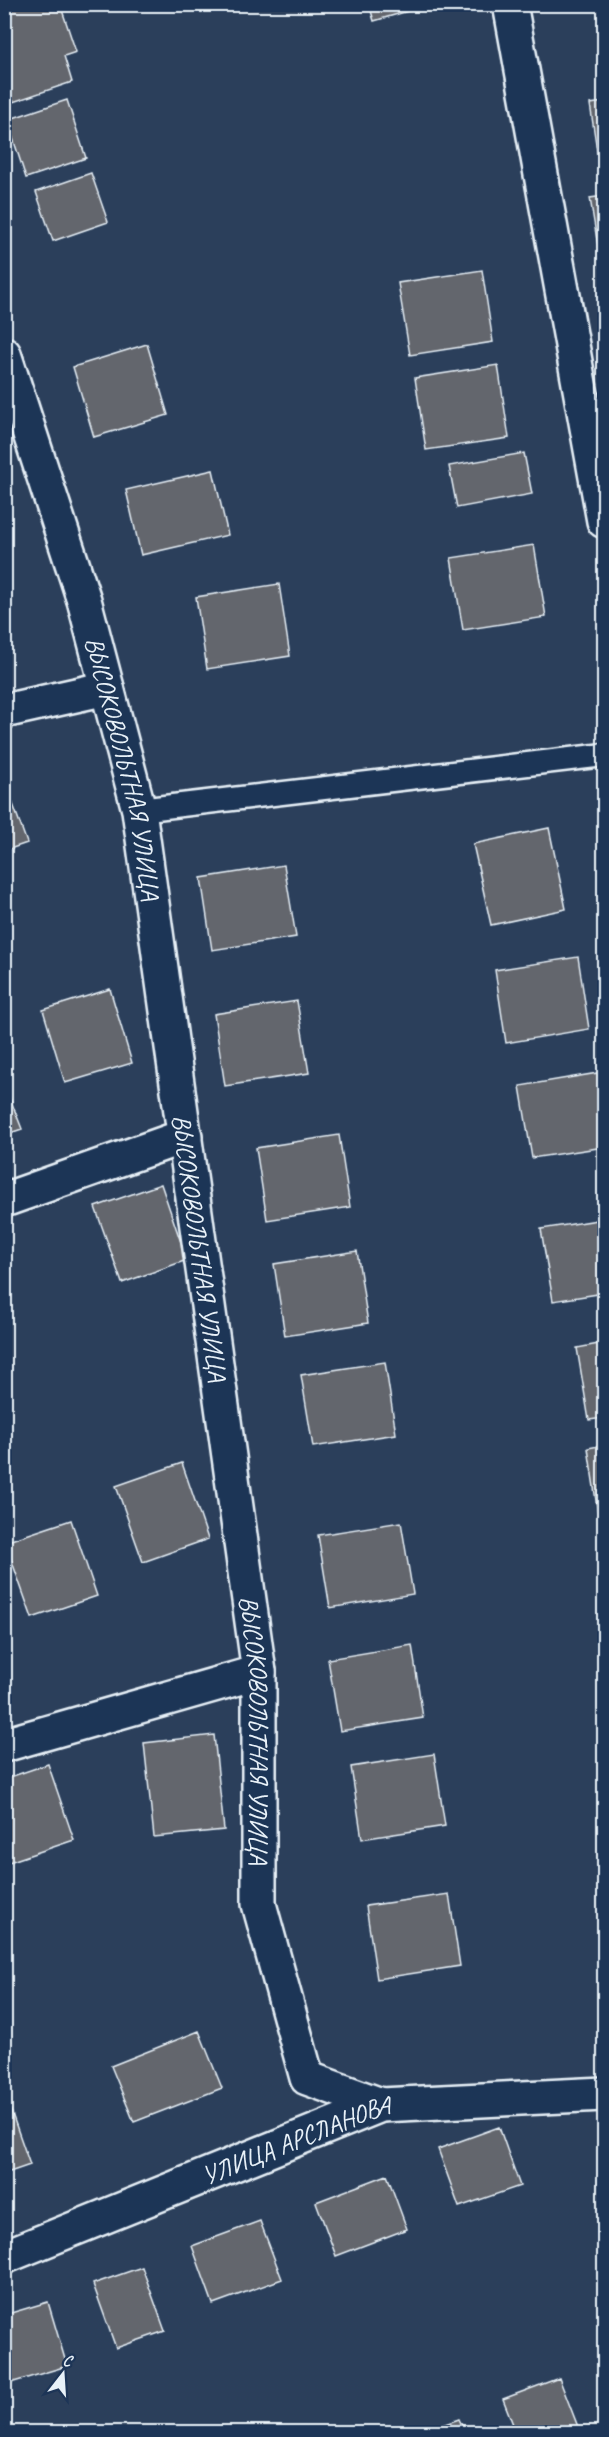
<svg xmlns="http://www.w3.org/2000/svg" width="609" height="2437" font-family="Caveat,sans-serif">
  <rect width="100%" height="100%" fill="#2b3f5b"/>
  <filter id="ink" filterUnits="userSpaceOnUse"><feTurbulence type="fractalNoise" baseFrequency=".0167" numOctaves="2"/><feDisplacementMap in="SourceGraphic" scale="12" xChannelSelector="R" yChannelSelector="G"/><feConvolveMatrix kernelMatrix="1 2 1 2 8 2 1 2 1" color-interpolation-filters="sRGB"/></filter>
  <g filter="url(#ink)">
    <path fill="#64666d" stroke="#e8f1f8" stroke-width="1.5" d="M 4,4 L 60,4 L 76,52 L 64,56 L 72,82 L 4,105 L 4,67 L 9,66 L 4,51 Z
      M 369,4 L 432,4 L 374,21 Z
      M 67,100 L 86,158 L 26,178 L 7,120 Z
      M 604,102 L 604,176 L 601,177 L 590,104 Z
      M 91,173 L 108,222 L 53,241 L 36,192 Z
      M 604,196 L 604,270 L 602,270 L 590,198 Z
      M 482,270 L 493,342 L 410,355 L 398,283 Z
      M 147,344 L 168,415 L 94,437 L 73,367 Z
      M 498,365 L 509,438 L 426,450 L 415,378 Z
      M 524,453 L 532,494 L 457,508 L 449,466 Z
      M 213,470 L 228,535 L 141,555 L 126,490 Z
      M 534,545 L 546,617 L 463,630 L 451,558 Z
      M 279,584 L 290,656 L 207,669 L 196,597 Z
      M 4,779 L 27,843 L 4,851 Z
      M 549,828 L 566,909 L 491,925 L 473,844 Z
      M 284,865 L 296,937 L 212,950 L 201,878 Z
      M 578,957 L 589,1029 L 506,1043 L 495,970 Z
      M 110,989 L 132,1063 L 65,1083 L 43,1010 Z
      M 297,1001 L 309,1073 L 225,1086 L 214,1014 Z
      M 604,1072 L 604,1147 L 532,1158 L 520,1086 Z
      M 4,1083 L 22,1129 L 4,1135 Z
      M 339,1135 L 350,1207 L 267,1220 L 256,1148 Z
      M 161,1184 L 187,1260 L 122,1283 L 95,1207 Z
      M 604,1219 L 604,1293 L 553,1301 L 541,1229 Z
      M 357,1251 L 368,1323 L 285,1336 L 274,1264 Z
      M 604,1343 L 604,1418 L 589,1420 L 577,1348 Z
      M 385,1362 L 396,1434 L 313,1447 L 301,1375 Z
      M 604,1445 L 604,1519 L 599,1520 L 588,1448 Z
      M 182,1463 L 208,1539 L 143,1562 L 116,1486 Z
      M 71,1520 L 97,1596 L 32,1618 L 5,1542 Z
      M 401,1522 L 413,1594 L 330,1608 L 318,1535 Z
      M 412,1645 L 423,1718 L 340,1731 L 328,1659 Z
      M 214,1735 L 224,1830 L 154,1837 L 144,1743 Z
      M 434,1754 L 445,1826 L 362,1839 L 351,1767 Z
      M 48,1764 L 74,1840 L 9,1862 L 4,1849 L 4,1779 Z
      M 449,1894 L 460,1966 L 377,1979 L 366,1906 Z
      M 199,2031 L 222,2088 L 134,2122 L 111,2066 Z
      M 4,2091 L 30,2165 L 4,2174 Z
      M 499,2127 L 520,2186 L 459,2207 L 438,2149 Z
      M 387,2175 L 407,2229 L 336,2256 L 316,2202 Z
      M 260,2221 L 282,2279 L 213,2304 L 192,2246 Z
      M 142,2267 L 165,2331 L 116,2348 L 93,2284 Z
      M 48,2302 L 67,2366 L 4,2385 L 4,2315 Z
      M 559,2378 L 580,2432 L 516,2432 L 503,2399 Z
      M 459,2419 L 465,2432 L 423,2432 Z"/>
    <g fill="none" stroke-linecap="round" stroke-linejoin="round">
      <defs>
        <path id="lane" d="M 139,810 L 604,755"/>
        <g id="street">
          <path d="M 510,4 L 604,521"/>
          <path id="s1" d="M 4,354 L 84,600 L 139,810 L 259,1672 L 259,1904 L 307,2078 L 381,2105"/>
          <path d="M 4,711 L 107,688"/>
          <path d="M 4,1200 L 185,1136"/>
          <path d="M 4,1745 L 259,1672"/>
          <path id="s2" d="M 4,2257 L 381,2105 L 604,2094"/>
        </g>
      </defs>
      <use href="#lane" stroke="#e8f1f8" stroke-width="27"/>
      <use href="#street" stroke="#e8f1f8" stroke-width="38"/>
      <use href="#lane" stroke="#1d3557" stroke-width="22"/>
      <use href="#street" stroke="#1d3557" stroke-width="33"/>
    </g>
  </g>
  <g text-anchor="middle" stroke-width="6" stroke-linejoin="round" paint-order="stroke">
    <g font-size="26" fill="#e8f1f8" stroke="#1d3557">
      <text dy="9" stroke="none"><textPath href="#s1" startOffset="432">ВЫСОКОВОЛЬТНАЯ УЛИЦА</textPath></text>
      <text dy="9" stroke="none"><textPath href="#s1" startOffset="918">ВЫСОКОВОЛЬТНАЯ УЛИЦА</textPath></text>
      <text dy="9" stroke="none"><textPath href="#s1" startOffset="1404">ВЫСОКОВОЛЬТНАЯ УЛИЦА</textPath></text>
      <text dy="9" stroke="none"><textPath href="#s2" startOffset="315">УЛИЦА АРСЛАНОВА</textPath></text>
    </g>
  </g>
  <rect width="609" height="2437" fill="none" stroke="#1d3557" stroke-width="24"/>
  <rect x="12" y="12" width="585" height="2413" fill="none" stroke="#e8f1f8" stroke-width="2" filter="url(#ink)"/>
  <g transform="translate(63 2374) rotate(17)" stroke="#1d3557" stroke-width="4.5" paint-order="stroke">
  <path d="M0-4.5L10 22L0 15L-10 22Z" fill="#e8f1f8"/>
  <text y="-9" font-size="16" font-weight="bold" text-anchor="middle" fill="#e8f1f8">С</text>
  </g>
</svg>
